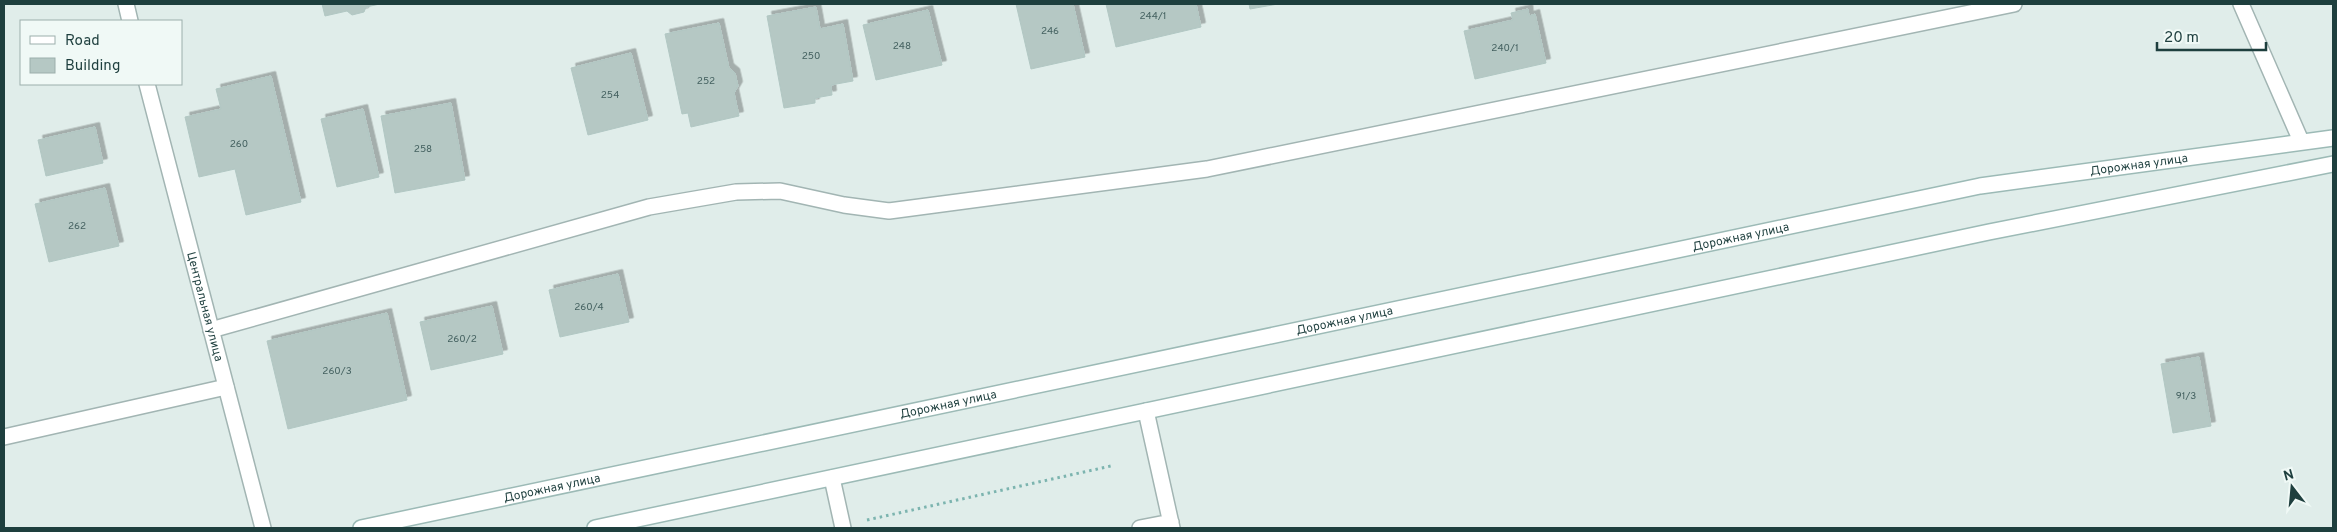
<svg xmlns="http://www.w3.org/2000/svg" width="2337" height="532" font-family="Overpass,sans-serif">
  <defs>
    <filter id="shadow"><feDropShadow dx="4.5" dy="-4.5" stdDeviation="0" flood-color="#0004"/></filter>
  </defs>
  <rect width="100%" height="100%" fill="#e0edea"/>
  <path fill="#b5c8c4" stroke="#b1c7c3" filter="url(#shadow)" d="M 322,4 L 380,4 L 366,7 L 364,12 L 352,15 L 347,11 L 325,16 Z
    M 1016,4 L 1073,4 L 1085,57 L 1031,69 Z
    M 1106,4 L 1196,4 L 1201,27 L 1116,47 Z
    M 1249,4 L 1278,4 L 1250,9 Z
    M 816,7 L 820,29 L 843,24 L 853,81 L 831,85 L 832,95 L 815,98 L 815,103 L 784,108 L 767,16 Z
    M 1528,9 L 1529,16 L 1535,14 L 1546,63 L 1475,79 L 1464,31 L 1513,20 L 1511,13 Z
    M 928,10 L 942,65 L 876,80 L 863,25 Z
    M 719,23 L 729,68 L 735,73 L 738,86 L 734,93 L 739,116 L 691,127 L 688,113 L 682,114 L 665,34 Z
    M 631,53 L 648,120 L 588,135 L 571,68 Z
    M 271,76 L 301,202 L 246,215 L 235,169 L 199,177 L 185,117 L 221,109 L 216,89 Z
    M 451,103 L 465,180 L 395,193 L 381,116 Z
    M 363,109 L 379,177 L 337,187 L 321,119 Z
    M 95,127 L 103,163 L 46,176 L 38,140 Z
    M 105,188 L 119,246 L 49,262 L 35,204 Z
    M 618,274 L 629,322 L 560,337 L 549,290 Z
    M 492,306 L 503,354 L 431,370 L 420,322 Z
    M 387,313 L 407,400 L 288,429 L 267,341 Z
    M 2199,357 L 2211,426 L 2173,433 L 2161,364 Z"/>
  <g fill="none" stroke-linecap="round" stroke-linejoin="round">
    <defs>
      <path id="lane" d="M 1146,411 L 1172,528
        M 832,478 L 843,528
        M 1140,528 L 1171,522"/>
      <g id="street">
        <path d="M 126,4 L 130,21"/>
        <path d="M 2241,4 L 2301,141"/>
        <path id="s1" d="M 147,84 L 263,528"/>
        <path d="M 211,330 L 649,207 L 736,192 L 780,191 L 844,205 L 889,211 L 1207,169 L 2014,4"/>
        <path d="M 4,437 L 226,387"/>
      </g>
      <g id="secondary">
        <path id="s2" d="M 361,528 L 1980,186 L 2333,138"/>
        <path d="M 595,528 L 1989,232 L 2333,164"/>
      </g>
    </defs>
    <use href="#lane" stroke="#a2b5b3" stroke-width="18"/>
    <use href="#street" stroke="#a2b5b3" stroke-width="18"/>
    <use href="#secondary" stroke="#9cbab6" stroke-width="18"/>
    <path stroke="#7cb4af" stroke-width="3" stroke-dasharray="2.5 4" stroke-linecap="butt" d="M 867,520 L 1111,466"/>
    <use href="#lane" stroke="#fff" stroke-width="15"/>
    <use href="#street" stroke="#fff" stroke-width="15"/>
    <use href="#secondary" stroke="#fff" stroke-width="15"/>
  </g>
  <g text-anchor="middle" stroke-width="4" stroke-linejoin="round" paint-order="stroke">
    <g font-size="10" fill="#446160">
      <text x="1153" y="19">244/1</text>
      <text x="1050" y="34">246</text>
      <text x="902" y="49">248</text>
      <text x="1505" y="51">240/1</text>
      <text x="811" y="59">250</text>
      <text x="706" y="84">252</text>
      <text x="610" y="98">254</text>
      <text x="239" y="147">260</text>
      <text x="423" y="152">258</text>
      <text x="77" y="229">262</text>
      <text x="589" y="310">260/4</text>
      <text x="462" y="342">260/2</text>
      <text x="337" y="374">260/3</text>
      <text x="2186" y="399">91/3</text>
    </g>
    <g font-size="12" fill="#1e3f3e" stroke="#f0f9f6">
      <text dy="4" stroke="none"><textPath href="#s2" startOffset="1815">Дорожная улица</textPath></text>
      <text dy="4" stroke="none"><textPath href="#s2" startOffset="1410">Дорожная улица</textPath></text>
      <text dy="4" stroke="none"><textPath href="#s1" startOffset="230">Центральная улица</textPath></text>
      <text dy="4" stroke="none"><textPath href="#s2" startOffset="1005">Дорожная улица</textPath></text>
      <text dy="4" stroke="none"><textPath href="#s2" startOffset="600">Дорожная улица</textPath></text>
      <text dy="4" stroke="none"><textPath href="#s2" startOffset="195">Дорожная улица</textPath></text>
    </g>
  </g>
  <rect width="2337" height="532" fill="none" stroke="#1e3f3e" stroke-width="10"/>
  <rect x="20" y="20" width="162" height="65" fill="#f0f9f6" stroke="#9cafac"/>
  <rect x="30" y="36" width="25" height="8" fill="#ffffff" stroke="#9cafac"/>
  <text x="65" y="45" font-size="15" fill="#1e3f3e">Road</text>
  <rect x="30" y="58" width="25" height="15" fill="#b5c8c4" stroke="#9cafac"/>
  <text x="65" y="70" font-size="15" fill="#1e3f3e">Building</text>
  <g transform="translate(2292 487) rotate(344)" stroke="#f0f9f6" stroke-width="4" paint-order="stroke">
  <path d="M0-4L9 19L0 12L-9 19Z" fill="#1e3f3e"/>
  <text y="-8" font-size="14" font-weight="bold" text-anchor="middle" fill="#1e3f3e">N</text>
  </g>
  <path d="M2157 42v8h109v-8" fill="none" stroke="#1e3f3e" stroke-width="2.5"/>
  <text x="2164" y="42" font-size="15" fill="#1e3f3e" stroke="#f0f9f6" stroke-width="4" paint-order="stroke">20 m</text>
</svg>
